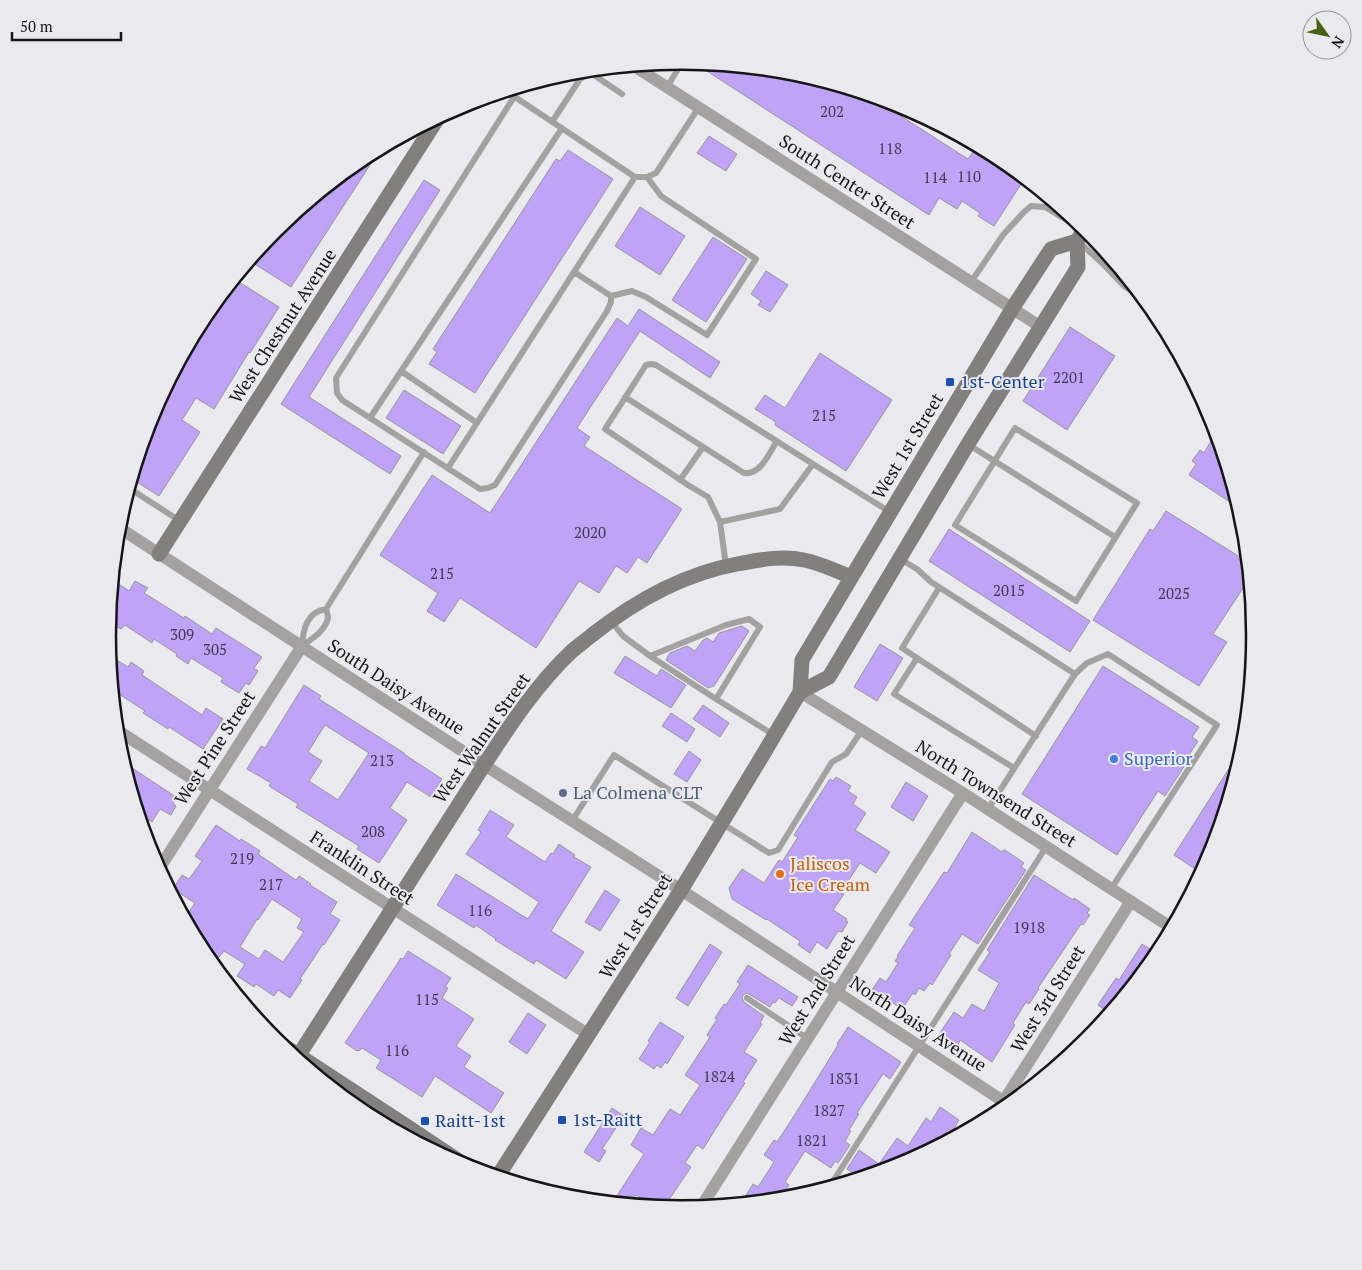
<svg xmlns="http://www.w3.org/2000/svg" width="1362" height="1270" font-family="'PT Serif',serif">
  <rect width="100%" height="100%" fill="#eae9ee"/>
  <path fill="#bea3f6" stroke="#98979b" fill-rule="evenodd" d="M 693,62 L 793,72 L 868,95 L 968,159 L 977,146 L 1000,158 L 1025,178 L 994,226 L 978,216 L 980,213 L 962,201 L 957,209 L 939,198 L 929,215 Z
    M 709,136 L 737,154 L 726,171 L 697,153 Z
    M 381,148 L 291,287 L 250,261 L 276,229 L 362,158 Z
    M 568,150 L 613,179 L 475,393 L 429,364 L 437,352 L 433,349 L 556,159 L 560,161 Z
    M 424,180 L 440,190 L 309,397 L 401,456 L 390,474 L 281,404 Z
    M 640,207 L 685,236 L 660,275 L 615,246 Z
    M 713,237 L 747,259 L 706,322 L 672,300 Z
    M 766,271 L 788,285 L 770,312 L 758,305 L 761,301 L 751,294 Z
    M 234,279 L 279,307 L 250,353 L 249,352 L 214,409 L 196,398 L 182,420 L 200,432 L 159,496 L 132,479 L 151,415 L 204,316 Z
    M 639,309 L 720,362 L 710,378 L 640,331 L 577,428 L 590,437 L 584,446 L 682,509 L 647,563 L 638,557 L 627,573 L 616,566 L 599,593 L 579,581 L 536,648 L 460,598 L 444,622 L 427,611 L 438,593 L 380,555 L 432,475 L 490,513 L 617,318 L 628,326 Z
    M 1070,327 L 1115,356 L 1067,430 L 1023,401 Z
    M 820,353 L 892,400 L 846,471 L 775,425 L 776,422 L 755,409 L 765,395 L 785,408 Z
    M 404,390 L 461,426 L 443,454 L 386,418 Z
    M 1216,433 L 1239,508 L 1189,475 L 1196,464 L 1192,461 L 1200,450 L 1204,453 Z
    M 1166,511 L 1248,562 L 1249,579 L 1213,634 L 1227,642 L 1199,686 L 1093,620 L 1150,529 L 1153,531 Z
    M 949,529 L 1090,621 L 1070,652 L 929,561 Z
    M 113,580 L 129,591 L 135,581 L 148,588 L 144,593 L 184,618 L 185,616 L 212,634 L 216,628 L 262,657 L 254,668 L 258,671 L 249,685 L 246,683 L 239,693 L 221,682 L 223,678 L 191,658 L 188,664 L 176,656 L 177,654 L 154,639 L 152,643 L 125,625 L 121,629 L 109,622 Z
    M 742,626 L 749,631 L 714,686 L 708,688 L 666,660 L 670,653 L 687,646 L 695,651 L 703,640 L 707,638 L 713,642 L 719,633 Z
    M 880,644 L 903,658 L 877,701 L 854,687 Z
    M 109,655 L 128,667 L 131,662 L 144,671 L 142,675 L 202,715 L 206,708 L 223,719 L 203,749 L 169,727 L 168,729 L 143,713 L 145,711 L 113,690 Z
    M 625,656 L 657,676 L 661,669 L 686,685 L 671,708 L 614,673 Z
    M 1103,666 L 1199,727 L 1192,737 L 1198,741 L 1183,764 L 1185,765 L 1165,796 L 1158,791 L 1117,855 L 1022,794 Z
    M 304,685 L 321,696 L 319,699 L 404,753 L 404,754 L 442,779 L 431,797 L 407,782 L 390,808 L 407,820 L 379,863 L 357,849 L 359,846 L 296,807 L 298,804 L 269,786 L 271,783 L 247,769 L 261,746 L 265,748 ZM 325,725 L 369,753 L 338,800 L 309,781 L 322,761 L 308,752 Z
    M 703,705 L 729,723 L 720,737 L 693,719 Z
    M 671,713 L 695,729 L 687,742 L 662,726 Z
    M 689,751 L 701,760 L 687,782 L 674,774 Z
    M 1237,756 L 1240,758 L 1211,855 L 1201,873 L 1174,855 Z
    M 123,762 L 176,797 L 173,803 L 176,806 L 171,815 L 160,809 L 152,822 L 138,812 Z
    M 836,777 L 851,786 L 848,791 L 857,797 L 853,804 L 866,813 L 855,830 L 890,852 L 876,873 L 860,863 L 841,892 L 844,894 L 833,910 L 847,919 L 845,920 L 848,922 L 842,932 L 839,931 L 836,934 L 827,949 L 817,942 L 810,953 L 798,945 L 800,941 L 767,919 L 766,920 L 732,899 L 729,888 L 742,869 L 764,883 L 779,860 L 782,862 L 798,837 L 794,835 L 830,779 L 833,781 Z
    M 906,782 L 928,796 L 913,821 L 891,807 Z
    M 490,810 L 514,825 L 506,837 L 545,862 L 551,853 L 553,854 L 559,844 L 575,855 L 574,857 L 591,867 L 551,931 L 584,952 L 566,979 L 536,960 L 534,964 L 495,940 L 496,939 L 476,925 L 474,928 L 437,905 L 456,874 L 528,919 L 539,902 L 466,854 L 481,832 L 478,830 Z
    M 216,825 L 240,841 L 241,839 L 260,851 L 258,854 L 296,880 L 299,876 L 311,884 L 310,885 L 337,902 L 330,914 L 340,920 L 324,945 L 323,944 L 300,979 L 302,980 L 290,998 L 278,990 L 274,996 L 256,984 L 254,987 L 237,976 L 245,964 L 224,951 L 219,957 L 199,945 L 185,918 L 195,903 L 173,889 L 182,875 L 189,879 L 202,861 L 195,856 ZM 272,899 L 302,919 L 297,928 L 304,932 L 283,962 L 265,950 L 259,959 L 240,947 L 257,919 L 258,920 Z
    M 972,832 L 1002,852 L 1003,850 L 1005,850 L 1024,863 L 1021,867 L 1026,870 L 978,944 L 962,934 L 949,954 L 951,955 L 932,985 L 930,983 L 924,991 L 919,988 L 915,995 L 913,993 L 902,1009 L 872,990 L 880,978 L 886,982 L 898,963 L 895,961 L 898,957 L 897,956 L 915,928 L 909,925 L 944,872 L 947,873 Z
    M 1034,875 L 1073,900 L 1074,898 L 1090,909 L 1087,913 L 1090,915 L 1083,925 L 1081,924 L 1038,988 L 1039,989 L 1029,1004 L 1026,1002 L 1013,1023 L 1015,1025 L 992,1062 L 960,1040 L 958,1045 L 940,1033 L 954,1012 L 963,1018 L 972,1004 L 984,1011 L 999,983 L 978,970 L 990,952 L 987,950 Z
    M 605,890 L 620,900 L 600,931 L 585,922 Z
    M 710,944 L 722,952 L 688,1006 L 676,998 Z
    M 1142,944 L 1158,954 L 1110,1013 L 1098,1005 L 1116,978 L 1119,980 Z
    M 408,951 L 451,978 L 445,987 L 448,988 L 442,998 L 474,1019 L 456,1046 L 471,1056 L 464,1067 L 504,1093 L 491,1113 L 435,1076 L 422,1097 L 376,1068 L 381,1060 L 362,1048 L 359,1051 L 358,1050 L 357,1051 L 345,1043 L 401,958 L 403,959 Z
    M 748,965 L 798,997 L 792,1006 L 779,998 L 775,1003 L 773,1002 L 770,1007 L 749,994 L 747,993 L 743,995 L 742,998 L 744,1002 L 764,1016 L 760,1023 L 762,1024 L 744,1052 L 757,1060 L 743,1082 L 745,1083 L 725,1114 L 703,1149 L 697,1145 L 685,1163 L 691,1167 L 664,1207 L 654,1206 L 636,1195 L 630,1204 L 613,1202 L 644,1154 L 631,1145 L 641,1128 L 653,1135 L 670,1109 L 680,1115 L 700,1085 L 685,1075 L 710,1037 L 707,1035 L 717,1019 L 715,1018 L 724,1004 L 726,1005 L 740,984 L 737,982 Z
    M 528,1013 L 546,1025 L 527,1054 L 509,1042 Z
    M 660,1022 L 684,1037 L 667,1064 L 665,1062 L 661,1068 L 657,1065 L 654,1069 L 639,1059 L 650,1042 L 648,1041 Z
    M 848,1027 L 901,1062 L 890,1079 L 883,1074 L 857,1113 L 859,1114 L 849,1130 L 851,1131 L 845,1141 L 850,1145 L 838,1163 L 835,1161 L 831,1168 L 805,1151 L 785,1182 L 789,1185 L 779,1199 L 741,1203 L 753,1184 L 758,1187 L 774,1162 L 764,1155 L 774,1140 L 777,1142 L 794,1116 L 838,1045 L 837,1044 Z
    M 940,1107 L 959,1120 L 952,1132 L 948,1129 L 939,1145 L 900,1165 L 860,1177 L 847,1169 L 859,1150 L 879,1164 L 897,1138 L 908,1146 L 926,1118 L 931,1122 Z
    M 612,1108 L 624,1116 L 602,1149 L 606,1151 L 599,1162 L 584,1152 Z"/>
  <g fill="none" stroke-linecap="round" stroke-linejoin="round">
    <path stroke="#a4a2a1" stroke-width="6" d="M 667,87 L 683,61
      M 506,91 L 635,177 L 647,177 L 656,173 L 699,107
      M 514,97 L 336,378 L 337,393 L 342,400 L 480,489 L 488,488 L 495,485 L 607,311 L 611,302 L 611,296
      M 552,122 L 580,79 L 587,75 L 594,75 L 622,94
      M 1080,243 L 1103,264 L 1124,286 L 1145,300
      M 574,272 L 611,296 L 632,291 L 646,297 L 707,335 L 756,259 L 661,196 L 647,177
      M 971,282 L 1003,235 L 1024,212 L 1031,206 L 1045,207 L 1083,230
      M 401,371 L 477,423
      M 625,397 L 744,473 C 761,475 769,453 777,441
      M 370,418 L 562,128
      M 1015,428 L 1137,503 L 1076,601 L 955,525 Z
      M 969,445 L 1115,537
      M 448,468 L 635,177
      M 680,480 L 703,447
      M 129,488 L 180,521
      M 720,522 L 708,497 L 688,485 L 605,429 L 646,365 L 651,364 L 656,365 L 813,464
      M 900,559 L 917,569 L 931,582 L 1075,674 L 988,809
      M 726,566 L 720,522 L 780,509 L 813,464 L 890,512
      M 939,588 L 902,648 L 917,658 L 894,694 L 1014,768
      M 611,621 L 623,636 L 650,656
      M 302,646 C 312,639 325,631 328,618 C 328,615 327,612 326,609 L 424,452
      M 302,646 C 303,629 307,612 326,609
      M 917,658 L 1036,736
      M 1075,674 L 1087,663 L 1108,654 L 1217,725 L 1111,889
      M 716,699 L 650,656 L 726,625 L 749,619 L 760,627 L 716,699 L 774,735
      M 572,821 L 614,755 L 769,853 L 778,850 L 832,762 L 846,754 L 862,730
      M 747,998 L 807,1038
      M 830,1186 L 1046,847"/>
    <path stroke="#a4a2a1" stroke-width="12" d="M 634,66 L 1041,327
      M 118,527 L 484,765 L 681,890 L 1009,1105
      M 800,692 L 963,793 L 1172,928
      M 117,730 L 589,1035
      M 159,869 L 302,646
      M 995,1115 L 1131,901
      M 701,1207 L 963,793"/>
    <path stroke="#82807e" stroke-width="15" d="M 159,554 L 438,118
      M 800,692 L 829,677 L 968,444 L 1078,267 L 1077,241 L 1085,228
      M 275,1040 L 405,1125 L 468,1167
      M 297,1058 L 484,765 C 510,725 537,684 572,651 C 578,646 586,640 592,635 C 635,601 683,574 737,564 C 759,560 782,555 804,560 C 820,563 836,571 851,577
      M 498,1176 L 681,890 L 761,758 L 800,692 L 802,660 L 1012,309 L 1051,249 L 1077,241"/>
  </g>
  <g fill="#1a4fb4" stroke="#eae9ee" stroke-width="2">
    <rect x="945" y="377" width="10" height="10" rx="2.5"/>
    <rect x="557" y="1115" width="10" height="10" rx="2.5"/>
    <rect x="420" y="1116" width="10" height="10" rx="2.5"/>
  </g>
  <circle fill="#3f7fe0" stroke="#eae9ee" stroke-width="2" cx="1114" cy="759" r="5"/>
  <circle fill="#5c6f8a" stroke="#eae9ee" stroke-width="2" cx="563" cy="793" r="5"/>
  <circle fill="#e8710a" stroke="#eae9ee" stroke-width="2" cx="780" cy="874" r="5"/>
  <g text-anchor="middle" stroke-width="4" stroke-linejoin="round" paint-order="stroke">
    <g font-size="15" fill="#40394f">
      <text x="832" y="117">202</text>
      <text x="890" y="154">118</text>
      <text x="969" y="182">110</text>
      <text x="935" y="183">114</text>
      <text x="1069" y="383">2201</text>
      <text x="824" y="421">215</text>
      <text x="590" y="538">2020</text>
      <text x="442" y="579">215</text>
      <text x="1009" y="596">2015</text>
      <text x="1174" y="599">2025</text>
      <text x="182" y="640">309</text>
      <text x="215" y="655">305</text>
      <text x="382" y="766">213</text>
      <text x="373" y="837">208</text>
      <text x="242" y="864">219</text>
      <text x="271" y="890">217</text>
      <text x="480" y="916">116</text>
      <text x="1029" y="933">1918</text>
      <text x="427" y="1005">115</text>
      <text x="397" y="1056">116</text>
      <text x="719" y="1082">1824</text>
      <text x="844" y="1084">1831</text>
      <text x="829" y="1116">1827</text>
      <text x="812" y="1146">1821</text>
    </g>
    <g font-size="18" fill="#161617" stroke="#eae9ee">
      <text transform="translate(847 182) rotate(33)" y="6">South Center Street</text>
      <text transform="translate(283 326) rotate(-57)" y="6">West Chestnut Avenue</text>
      <text transform="translate(908 446) rotate(-59)" y="6">West 1st Street</text>
      <text transform="translate(396 687) rotate(33)" y="6">South Daisy Avenue</text>
      <text transform="translate(482 738) rotate(-55)" y="6">West Walnut Street</text>
      <text transform="translate(215 748) rotate(-57)" y="6">West Pine Street</text>
      <text transform="translate(996 794) rotate(32)" y="6">North Townsend Street</text>
      <text transform="translate(362 868) rotate(33)" y="6">Franklin Street</text>
      <text transform="translate(636 926) rotate(-58)" y="6">West 1st Street</text>
      <text transform="translate(817 990) rotate(-58)" y="6">West 2nd Street</text>
      <text transform="translate(1048 999) rotate(-58)" y="6">West 3rd Street</text>
      <text transform="translate(918 1024) rotate(33)" y="6">North Daisy Avenue</text>
    </g>
    <g font-size="18" fill="#164399" stroke="#eae9ee" text-anchor="start">
      <text x="960" y="388">1st-Center</text>
      <text x="572" y="1126">1st-Raitt</text>
      <text x="435" y="1127">Raitt-1st</text>
    </g>
    <g font-size="18" fill="#366cbe" stroke="#eae9ee" text-anchor="start">
      <text x="1124" y="765">Superior</text>
    </g>
    <g font-size="18" fill="#4e5e75" stroke="#eae9ee" text-anchor="start">
      <text x="573" y="799">La Colmena CLT</text>
    </g>
    <g font-size="18" fill="#c56008" stroke="#eae9ee" text-anchor="start">
      <text x="790" y="870">Jaliscos<tspan x="790" dy="21">Ice Cream</tspan></text>
    </g>
  </g>
  <path d="M0 0H1362V1270H0ZM116 635a565 565 0 1 1 1130 0a565 565 0 1 1-1130 0Z" fill="#eae9ee" fill-rule="evenodd"/>
  <path fill="none" stroke="#161617" stroke-width="2.5" d="M116 635a565 565 0 1 1 1130 0a565 565 0 1 1-1130 0Z"/>
  <g transform="translate(1327 35) rotate(123)"><circle r="24" fill="#eae9ee" stroke="#959598"/>
  <path d="M0-4L9 19L0 12L-9 19Z" fill="#456011"/>
  <text y="-8" font-size="14" font-weight="bold" text-anchor="middle" fill="#161617">N</text>
  </g>
  <path d="M12 32v8h109v-8" fill="none" stroke="#161617" stroke-width="2.5"/>
  <text x="20" y="32" font-size="15" fill="#161617" stroke="#eae9ee" stroke-width="4" paint-order="stroke">50 m</text>
</svg>
